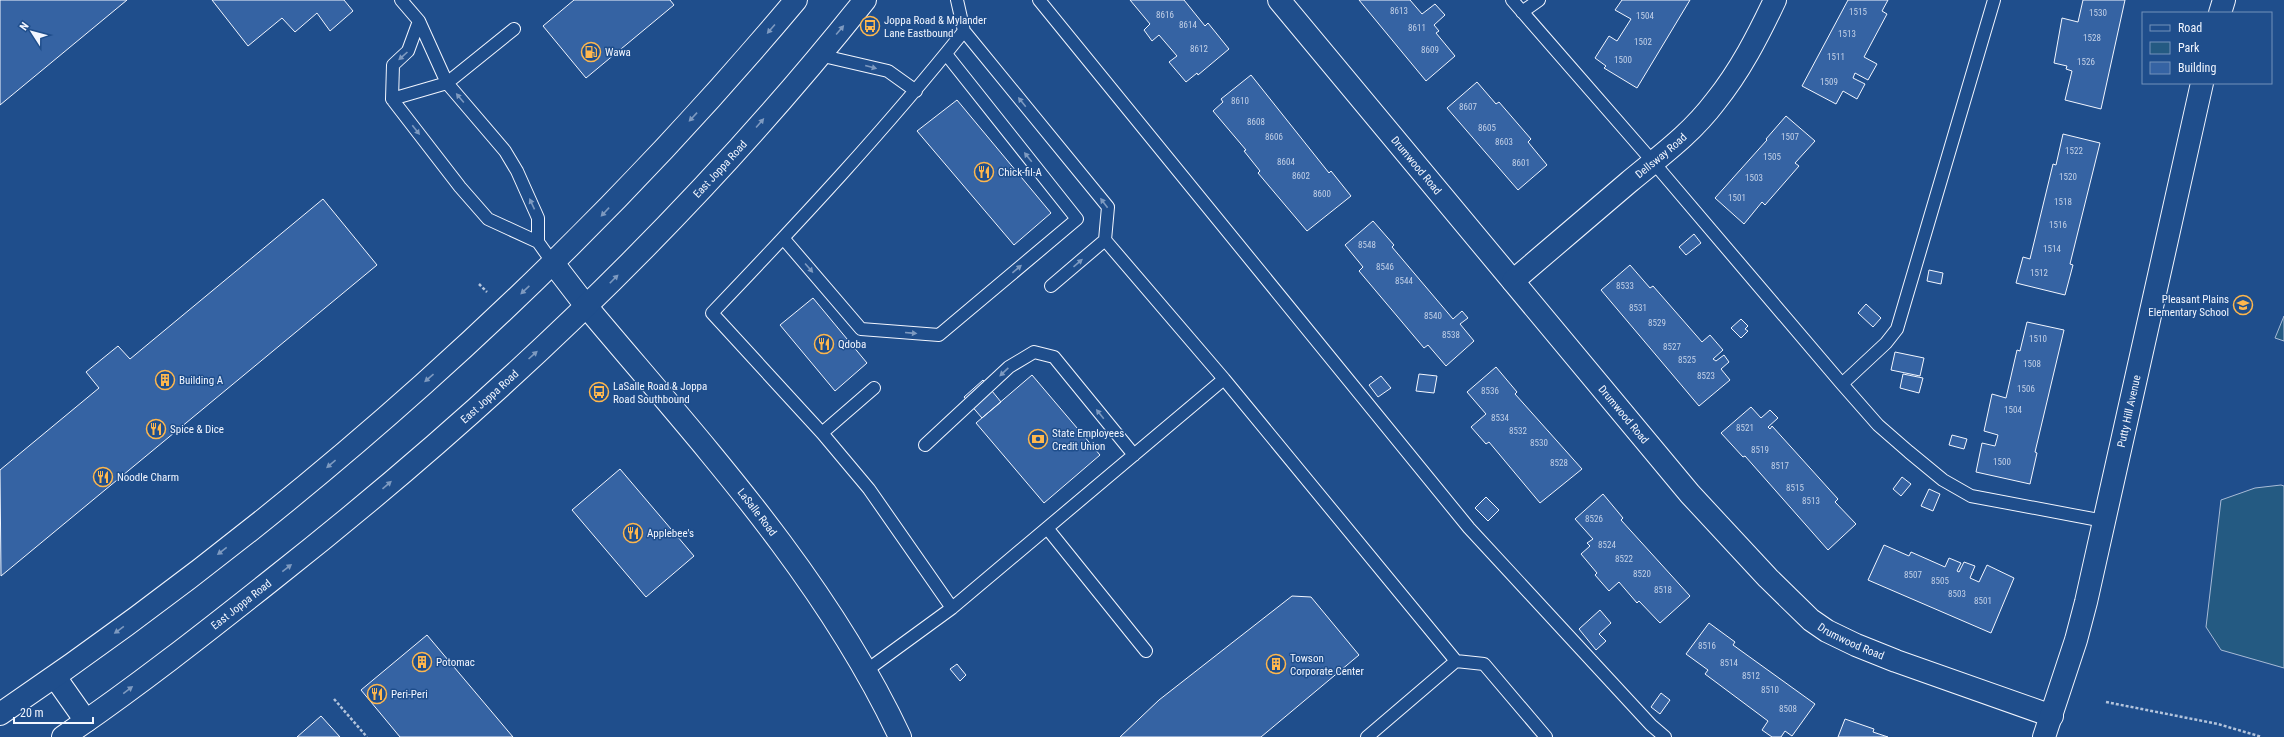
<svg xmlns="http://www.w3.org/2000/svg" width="2284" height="737" font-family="'Roboto Condensed',sans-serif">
  <rect width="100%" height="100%" fill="#1f4e8c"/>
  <path fill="#245a82" stroke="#a8bbd7" d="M 2284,316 L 2284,341 L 2275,338 Z
    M 2281,485 L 2284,486 L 2284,668 L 2221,650 L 2206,627 L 2221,500 L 2255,488 Z"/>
  <path fill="#3563a3" stroke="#f2f6ff" d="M 0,0 L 127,0 L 0,105 Z
    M 212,0 L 344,0 L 353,11 L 330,31 L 317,13 L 295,32 L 282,18 L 248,46 Z
    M 574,0 L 670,0 L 674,5 L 586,78 L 543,26 Z
    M 1130,0 L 1184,0 L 1205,26 L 1208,23 L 1229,49 L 1198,75 L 1197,73 L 1186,82 L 1169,62 L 1177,56 L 1159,35 L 1152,41 L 1144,30 L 1150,24 Z
    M 1359,0 L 1410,0 L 1422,14 L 1435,4 L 1445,15 L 1434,25 L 1439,31 L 1436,33 L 1455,56 L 1426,81 Z
    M 1622,0 L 1690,0 L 1637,88 L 1604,68 L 1606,66 L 1595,58 L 1609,36 L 1617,41 L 1631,19 L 1615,10 Z
    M 1848,0 L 1888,0 L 1882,11 L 1887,14 L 1864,57 L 1877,64 L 1868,80 L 1855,73 L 1853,78 L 1865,84 L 1857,99 L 1843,91 L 1836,104 L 1802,86 Z
    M 2083,0 L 2125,0 L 2101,109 L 2065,100 L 2072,71 L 2066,69 L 2067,66 L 2054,63 L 2062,18 L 2078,22 Z
    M 1251,75 L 1329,173 L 1331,171 L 1351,196 L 1307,231 L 1258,173 L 1260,171 L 1244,151 L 1246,150 L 1213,111 L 1223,102 L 1221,99 Z
    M 1477,82 L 1496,104 L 1499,102 L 1531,139 L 1528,142 L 1547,165 L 1518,190 L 1447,108 Z
    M 957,100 L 1051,213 L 1014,245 L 917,131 Z
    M 1786,116 L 1815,141 L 1795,163 L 1799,166 L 1765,205 L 1762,202 L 1744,224 L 1715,198 L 1767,140 L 1766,139 Z
    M 2063,134 L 2100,143 L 2070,264 L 2073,265 L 2065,295 L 2016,283 L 2023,257 L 2030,259 L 2053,164 L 2056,165 Z
    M 323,199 L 377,265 L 1,576 L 0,470 L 99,388 L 86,372 L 118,346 L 130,359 Z
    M 1373,221 L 1394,245 L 1392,247 L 1453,319 L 1462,311 L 1468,318 L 1460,324 L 1474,341 L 1446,366 L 1428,345 L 1424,348 L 1359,271 L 1363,267 L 1345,245 Z
    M 1694,234 L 1701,243 L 1686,255 L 1679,247 Z
    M 1630,265 L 1650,288 L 1653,286 L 1702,342 L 1710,335 L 1723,350 L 1713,359 L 1716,361 L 1724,355 L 1729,362 L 1721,369 L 1730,380 L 1699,406 L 1601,290 Z
    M 1929,270 L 1943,273 L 1941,284 L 1927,281 Z
    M 813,298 L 867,363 L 835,391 L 780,325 Z
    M 1866,304 L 1881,318 L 1873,327 L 1858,313 Z
    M 1741,319 L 1748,326 L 1745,329 L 1748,331 L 1741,338 L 1731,328 Z
    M 2027,322 L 2064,330 L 2035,452 L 2037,453 L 2030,484 L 1976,472 L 1982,443 L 1995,446 L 1998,435 L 1984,431 L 1992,394 L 2006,398 L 2017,350 L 2020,351 Z
    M 1895,352 L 1924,358 L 1920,376 L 1891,370 Z
    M 1496,367 L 1517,392 L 1515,394 L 1582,469 L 1540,503 L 1489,442 L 1486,444 L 1471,427 L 1486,414 L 1467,392 Z
    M 1419,374 L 1437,376 L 1434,393 L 1416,391 Z
    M 1903,374 L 1923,378 L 1919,393 L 1900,388 Z
    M 1032,375 L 1100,455 L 1044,503 L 976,423 Z
    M 1381,376 L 1391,388 L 1378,397 L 1369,385 Z
    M 983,380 L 1001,402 L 982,418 L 964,397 Z
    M 1751,407 L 1761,418 L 1770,410 L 1778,418 L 1768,427 L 1770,429 L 1772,426 L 1838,499 L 1835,502 L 1856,524 L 1828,550 L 1745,456 L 1743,457 L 1721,433 Z
    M 1952,435 L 1967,439 L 1964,449 L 1949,445 Z
    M 620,469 L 694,556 L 646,597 L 572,510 Z
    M 1902,477 L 1911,484 L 1901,496 L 1893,489 Z
    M 1929,489 L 1940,494 L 1933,511 L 1921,506 Z
    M 1603,494 L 1623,518 L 1621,520 L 1690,596 L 1660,623 L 1639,601 L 1637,603 L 1619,582 L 1609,591 L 1595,575 L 1597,573 L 1581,554 L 1590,546 L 1587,543 L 1593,539 L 1575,519 Z
    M 1486,497 L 1499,510 L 1488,521 L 1475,508 Z
    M 1884,545 L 1909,556 L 1911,552 L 1945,567 L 1949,558 L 1961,563 L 1957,571 L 1959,572 L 1964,562 L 1975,566 L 1970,578 L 1979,582 L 1987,565 L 2014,578 L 1991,633 L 1868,580 Z
    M 1292,596 L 1311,597 L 1359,655 L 1261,737 L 1120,737 L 1159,700 Z
    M 1600,610 L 1611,623 L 1599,634 L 1606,641 L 1596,650 L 1579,629 Z
    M 1709,623 L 1735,642 L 1733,645 L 1815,704 L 1792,736 L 1785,731 L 1781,737 L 1772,737 L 1762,730 L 1768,721 L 1705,674 L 1708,670 L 1686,654 Z
    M 427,635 L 513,737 L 400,737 L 361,690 Z
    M 957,664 L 966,675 L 960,681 L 950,669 Z
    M 1661,693 L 1670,700 L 1660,714 L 1651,707 Z
    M 321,716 L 340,737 L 297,737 Z
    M 1845,719 L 1874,729 L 1873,732 L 1888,737 L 1838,737 Z"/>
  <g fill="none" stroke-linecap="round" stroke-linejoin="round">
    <defs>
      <path id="lane" d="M 401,0 L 419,21 L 447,83 L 505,151 L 517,171 L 538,218 L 538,242
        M 957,0 L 964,31 L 1108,207 L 1105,240 L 1051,286
        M 1039,0 L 1469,528 L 1651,725 L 1665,737
        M 1512,0 L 1654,163 L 1842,384 L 1878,425 L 1909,452 L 1943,480 L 1971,496 L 2104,521
        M 1522,12 L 1539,0
        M 419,21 L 408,51 L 393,65 L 392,99 L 460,187 L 488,219 L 538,242 L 553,263
        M 819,55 L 888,71 L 916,91
        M 392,99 L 447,83 L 514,29
        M 783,238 L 861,329 L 939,335 L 1077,219 L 946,54
        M 1224,379 L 1456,661
        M 1842,384 L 1886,343 L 1897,329 L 1994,0
        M 822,433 L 874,388
        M 925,445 L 1009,367 L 1034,352 L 1054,357 L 1134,455
        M 1047,528 L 1146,651
        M 952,608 L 869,489 L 822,433 L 712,313 C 799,222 885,130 964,31
        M 867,670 L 952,608 L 1224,379 L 1105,240
        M 1367,737 L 1456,661 L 1484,664 L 1546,737"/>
      <g id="street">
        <path id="s1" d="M 1279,0 L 1690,494 L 1768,578 L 1811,620 L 1827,631 L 1856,645 L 1896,661 L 2052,716"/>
        <path id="s2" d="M 1513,281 C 1552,248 1590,215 1629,182 C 1660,156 1690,135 1715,102 C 1740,71 1758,36 1775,0"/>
        <path id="s3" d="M 586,306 C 700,442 824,575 900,737"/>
      </g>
      <g id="secondary">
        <path d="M 2220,13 L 2224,0"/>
        <path d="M 553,263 L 586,306"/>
        <path d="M 55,677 L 86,721"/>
        <path d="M 0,714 C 296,514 567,273 796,0"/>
        <path id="s4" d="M 63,737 C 135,688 205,633 273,579 C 490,408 693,216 865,0"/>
        <path id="s5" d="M 2044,737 L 2076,640 L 2086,602 L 2202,83"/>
      </g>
    </defs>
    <use href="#lane" stroke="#f2f6ff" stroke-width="14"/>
    <use href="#street" stroke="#f2f6ff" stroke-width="24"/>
    <use href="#secondary" stroke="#f2f6ff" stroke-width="24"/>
    <path stroke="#b3c4dc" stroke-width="2.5" stroke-dasharray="3 2" stroke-linecap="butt" d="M 479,284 L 487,292
      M 334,699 L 367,737
      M 2106,702 L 2218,724 L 2262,737"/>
    <use href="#lane" stroke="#1f4e8c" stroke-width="12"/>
    <use href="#street" stroke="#1f4e8c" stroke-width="22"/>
    <use href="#secondary" stroke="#1f4e8c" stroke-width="22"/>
  </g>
  <defs><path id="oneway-solid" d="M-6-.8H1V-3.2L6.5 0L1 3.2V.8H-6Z"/></defs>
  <g fill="#7e9ac0">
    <use href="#oneway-solid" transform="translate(771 29) rotate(131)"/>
    <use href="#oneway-solid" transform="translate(840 30) rotate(-50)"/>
    <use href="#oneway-solid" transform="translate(403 56) rotate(138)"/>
    <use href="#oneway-solid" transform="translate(871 67) rotate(15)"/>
    <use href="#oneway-solid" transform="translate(460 98) rotate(-130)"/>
    <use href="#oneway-solid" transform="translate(1022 102) rotate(-129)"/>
    <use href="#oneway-solid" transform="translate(693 117) rotate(133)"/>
    <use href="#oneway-solid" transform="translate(760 123) rotate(-49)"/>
    <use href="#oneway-solid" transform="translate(416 130) rotate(52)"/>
    <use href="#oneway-solid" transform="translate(1028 157) rotate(-129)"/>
    <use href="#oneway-solid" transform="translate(1104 203) rotate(-127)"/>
    <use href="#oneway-solid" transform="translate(532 204) rotate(-115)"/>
    <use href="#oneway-solid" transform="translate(605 212) rotate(133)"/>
    <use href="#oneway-solid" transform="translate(1078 263) rotate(-41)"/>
    <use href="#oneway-solid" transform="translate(809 268) rotate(49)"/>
    <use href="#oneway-solid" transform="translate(1017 269) rotate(-40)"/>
    <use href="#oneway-solid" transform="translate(614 279) rotate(-45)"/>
    <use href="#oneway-solid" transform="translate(525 290) rotate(137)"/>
    <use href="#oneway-solid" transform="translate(911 333) rotate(5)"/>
    <use href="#oneway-solid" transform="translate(533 355) rotate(-42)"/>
    <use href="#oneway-solid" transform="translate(1004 372) rotate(137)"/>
    <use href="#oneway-solid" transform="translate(429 378) rotate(139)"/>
    <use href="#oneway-solid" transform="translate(1100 414) rotate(-129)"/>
    <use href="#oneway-solid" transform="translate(331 464) rotate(140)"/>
    <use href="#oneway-solid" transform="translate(387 485) rotate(-41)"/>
    <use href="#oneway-solid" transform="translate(222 551) rotate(142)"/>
    <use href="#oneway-solid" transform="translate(287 568) rotate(-38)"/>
    <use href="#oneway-solid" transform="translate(119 630) rotate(144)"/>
    <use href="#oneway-solid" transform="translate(128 690) rotate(-37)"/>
  </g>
  <defs>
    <symbol id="bus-ring" viewBox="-11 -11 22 22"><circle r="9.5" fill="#1f4e8c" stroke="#ffb74d" stroke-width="1.5"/><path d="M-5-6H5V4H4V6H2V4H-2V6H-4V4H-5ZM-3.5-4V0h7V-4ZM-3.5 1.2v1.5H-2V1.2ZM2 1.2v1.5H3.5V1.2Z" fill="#ffb74d"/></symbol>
    <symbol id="fuel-ring" viewBox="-11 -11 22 22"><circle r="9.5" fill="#1f4e8c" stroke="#ffb74d" stroke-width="1.5"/><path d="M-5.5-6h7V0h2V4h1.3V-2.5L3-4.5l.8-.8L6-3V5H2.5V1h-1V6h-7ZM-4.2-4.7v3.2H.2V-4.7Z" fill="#ffb74d"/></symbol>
    <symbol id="restaurant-ring" viewBox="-11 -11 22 22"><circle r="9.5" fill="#1f4e8c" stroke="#ffb74d" stroke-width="1.5"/><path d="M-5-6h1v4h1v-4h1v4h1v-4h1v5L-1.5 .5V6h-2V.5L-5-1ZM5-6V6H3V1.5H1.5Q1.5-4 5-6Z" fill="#ffb74d"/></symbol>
    <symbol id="school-ring" viewBox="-11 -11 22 22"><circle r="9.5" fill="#1f4e8c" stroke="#ffb74d" stroke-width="1.5"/><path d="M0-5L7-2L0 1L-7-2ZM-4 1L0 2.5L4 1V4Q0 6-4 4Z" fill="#ffb74d"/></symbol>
    <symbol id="building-ring" viewBox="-11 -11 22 22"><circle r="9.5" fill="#1f4e8c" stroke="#ffb74d" stroke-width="1.5"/><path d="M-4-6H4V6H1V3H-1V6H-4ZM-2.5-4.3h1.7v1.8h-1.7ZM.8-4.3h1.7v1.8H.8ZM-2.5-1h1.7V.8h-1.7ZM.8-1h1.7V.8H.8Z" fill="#ffb74d"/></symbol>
    <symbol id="bank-ring" viewBox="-11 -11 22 22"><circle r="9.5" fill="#1f4e8c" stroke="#ffb74d" stroke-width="1.5"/><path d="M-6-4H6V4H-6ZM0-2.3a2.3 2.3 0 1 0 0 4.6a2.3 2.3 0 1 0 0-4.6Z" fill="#ffb74d"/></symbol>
  </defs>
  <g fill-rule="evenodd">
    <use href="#bus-ring" x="859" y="15" width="22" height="22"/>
    <use href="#fuel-ring" x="580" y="41" width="22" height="22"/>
    <use href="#restaurant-ring" x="973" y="161" width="22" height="22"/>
    <use href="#school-ring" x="2232" y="294" width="22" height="22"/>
    <use href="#restaurant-ring" x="813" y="333" width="22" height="22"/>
    <use href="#building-ring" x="154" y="369" width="22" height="22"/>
    <use href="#bus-ring" x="588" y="381" width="22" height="22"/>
    <use href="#restaurant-ring" x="145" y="418" width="22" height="22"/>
    <use href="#bank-ring" x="1027" y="428" width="22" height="22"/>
    <use href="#restaurant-ring" x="92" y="466" width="22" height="22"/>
    <use href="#restaurant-ring" x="622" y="522" width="22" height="22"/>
    <use href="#building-ring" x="411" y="651" width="22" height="22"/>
    <use href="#building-ring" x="1265" y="653" width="22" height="22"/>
    <use href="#restaurant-ring" x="366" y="683" width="22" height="22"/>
  </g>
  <g text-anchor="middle" stroke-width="3" stroke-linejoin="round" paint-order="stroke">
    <g font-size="9" fill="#c3d1e8">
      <text x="1399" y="14">8613</text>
      <text x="1858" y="15">1515</text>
      <text x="2098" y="16">1530</text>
      <text x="1165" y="18">8616</text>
      <text x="1645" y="19">1504</text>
      <text x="1188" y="28">8614</text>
      <text x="1417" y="31">8611</text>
      <text x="1847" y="37">1513</text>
      <text x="2092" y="41">1528</text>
      <text x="1643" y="45">1502</text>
      <text x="1199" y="52">8612</text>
      <text x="1430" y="53">8609</text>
      <text x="1836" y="60">1511</text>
      <text x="1623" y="63">1500</text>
      <text x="2086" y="65">1526</text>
      <text x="1829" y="85">1509</text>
      <text x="1240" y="104">8610</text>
      <text x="1468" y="110">8607</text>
      <text x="1256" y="125">8608</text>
      <text x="1487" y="131">8605</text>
      <text x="1274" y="140">8606</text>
      <text x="1790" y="140">1507</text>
      <text x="1504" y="145">8603</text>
      <text x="2074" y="154">1522</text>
      <text x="1772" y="160">1505</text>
      <text x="1286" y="165">8604</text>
      <text x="1521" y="166">8601</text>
      <text x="1301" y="179">8602</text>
      <text x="2068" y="180">1520</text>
      <text x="1754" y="181">1503</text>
      <text x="1322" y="197">8600</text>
      <text x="1737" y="201">1501</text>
      <text x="2063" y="205">1518</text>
      <text x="2058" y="228">1516</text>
      <text x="1367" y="248">8548</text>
      <text x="2052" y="252">1514</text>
      <text x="1385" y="270">8546</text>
      <text x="2039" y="276">1512</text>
      <text x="1404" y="284">8544</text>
      <text x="1625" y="289">8533</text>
      <text x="1638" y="311">8531</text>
      <text x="1433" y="319">8540</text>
      <text x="1657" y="326">8529</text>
      <text x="1451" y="338">8538</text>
      <text x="2038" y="342">1510</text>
      <text x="1672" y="350">8527</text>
      <text x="1687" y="363">8525</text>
      <text x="2032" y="367">1508</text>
      <text x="1706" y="379">8523</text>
      <text x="2026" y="392">1506</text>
      <text x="1490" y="394">8536</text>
      <text x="2013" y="413">1504</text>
      <text x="1500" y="421">8534</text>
      <text x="1745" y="431">8521</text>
      <text x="1518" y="434">8532</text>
      <text x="1539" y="446">8530</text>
      <text x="1760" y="453">8519</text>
      <text x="2002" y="465">1500</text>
      <text x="1559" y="466">8528</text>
      <text x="1780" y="469">8517</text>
      <text x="1795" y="491">8515</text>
      <text x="1811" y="504">8513</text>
      <text x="1594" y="522">8526</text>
      <text x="1607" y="548">8524</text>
      <text x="1624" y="562">8522</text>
      <text x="1642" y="577">8520</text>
      <text x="1913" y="578">8507</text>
      <text x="1940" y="584">8505</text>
      <text x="1663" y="593">8518</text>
      <text x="1957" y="597">8503</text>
      <text x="1983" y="604">8501</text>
      <text x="1707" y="649">8516</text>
      <text x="1729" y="666">8514</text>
      <text x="1751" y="679">8512</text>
      <text x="1770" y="693">8510</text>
      <text x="1788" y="712">8508</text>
    </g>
    <g font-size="11" fill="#f2f6ff" stroke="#1f4e8c" text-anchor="start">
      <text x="884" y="24">Joppa Road &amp; Mylander<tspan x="884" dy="13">Lane Eastbound</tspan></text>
      <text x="605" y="56">Wawa</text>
      <text x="998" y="176">Chick-fil-A</text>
      <text x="2229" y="303" text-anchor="end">Pleasant Plains<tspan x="2229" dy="13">Elementary School</tspan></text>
      <text x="838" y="348">Qdoba</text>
      <text x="179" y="384">Building A</text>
      <text x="613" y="390">LaSalle Road &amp; Joppa<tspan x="613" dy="13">Road Southbound</tspan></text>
      <text x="170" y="433">Spice &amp; Dice</text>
      <text x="1052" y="437">State Employees<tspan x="1052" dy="13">Credit Union</tspan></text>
      <text x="117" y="481">Noodle Charm</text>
      <text x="647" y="537">Applebee's</text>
      <text x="1290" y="662">Towson<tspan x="1290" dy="13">Corporate Center</tspan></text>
      <text x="436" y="666">Potomac</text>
      <text x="391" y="698">Peri-Peri</text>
    </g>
    <g font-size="11" fill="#f2f6ff" stroke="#1f4e8c">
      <text dy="4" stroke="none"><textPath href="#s2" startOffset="194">Dellsway Road</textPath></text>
      <text dy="4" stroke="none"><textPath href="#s1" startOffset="215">Drumwood Road</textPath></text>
      <text dy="4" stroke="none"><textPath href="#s4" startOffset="870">East Joppa Road</textPath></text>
      <text dy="4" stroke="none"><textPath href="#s4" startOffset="546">East Joppa Road</textPath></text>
      <text dy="4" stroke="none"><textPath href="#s5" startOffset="337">Putty Hill Avenue</textPath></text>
      <text dy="4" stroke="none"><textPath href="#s1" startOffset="539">Drumwood Road</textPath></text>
      <text dy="4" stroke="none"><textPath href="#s3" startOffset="268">LaSalle Road</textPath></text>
      <text dy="4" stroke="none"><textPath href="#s4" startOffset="222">East Joppa Road</textPath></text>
      <text dy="4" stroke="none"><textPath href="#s1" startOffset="863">Drumwood Road</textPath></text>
    </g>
  </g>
  <rect x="2142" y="12" width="130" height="72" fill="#1f4e8c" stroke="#7391ba"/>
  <rect x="2150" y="25" width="20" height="6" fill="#1f4e8c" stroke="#7391ba"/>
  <text x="2178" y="32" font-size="12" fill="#f2f6ff">Road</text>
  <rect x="2150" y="42" width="20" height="12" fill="#245a82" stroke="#7391ba"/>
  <text x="2178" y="52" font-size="12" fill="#f2f6ff">Park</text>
  <rect x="2150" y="62" width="20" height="12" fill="#3563a3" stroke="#7391ba"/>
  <text x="2178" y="72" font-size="12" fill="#f2f6ff">Building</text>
  <g transform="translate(32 32) rotate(306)" stroke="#1f4e8c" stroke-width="3" paint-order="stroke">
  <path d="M0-3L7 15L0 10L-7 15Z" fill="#f2f6ff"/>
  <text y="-6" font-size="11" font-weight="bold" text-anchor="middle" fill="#f2f6ff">N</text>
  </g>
  <path d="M14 717v6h79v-6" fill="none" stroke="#f2f6ff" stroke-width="2"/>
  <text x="20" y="717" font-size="12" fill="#f2f6ff" stroke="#1f4e8c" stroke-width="3" paint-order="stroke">20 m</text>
</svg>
